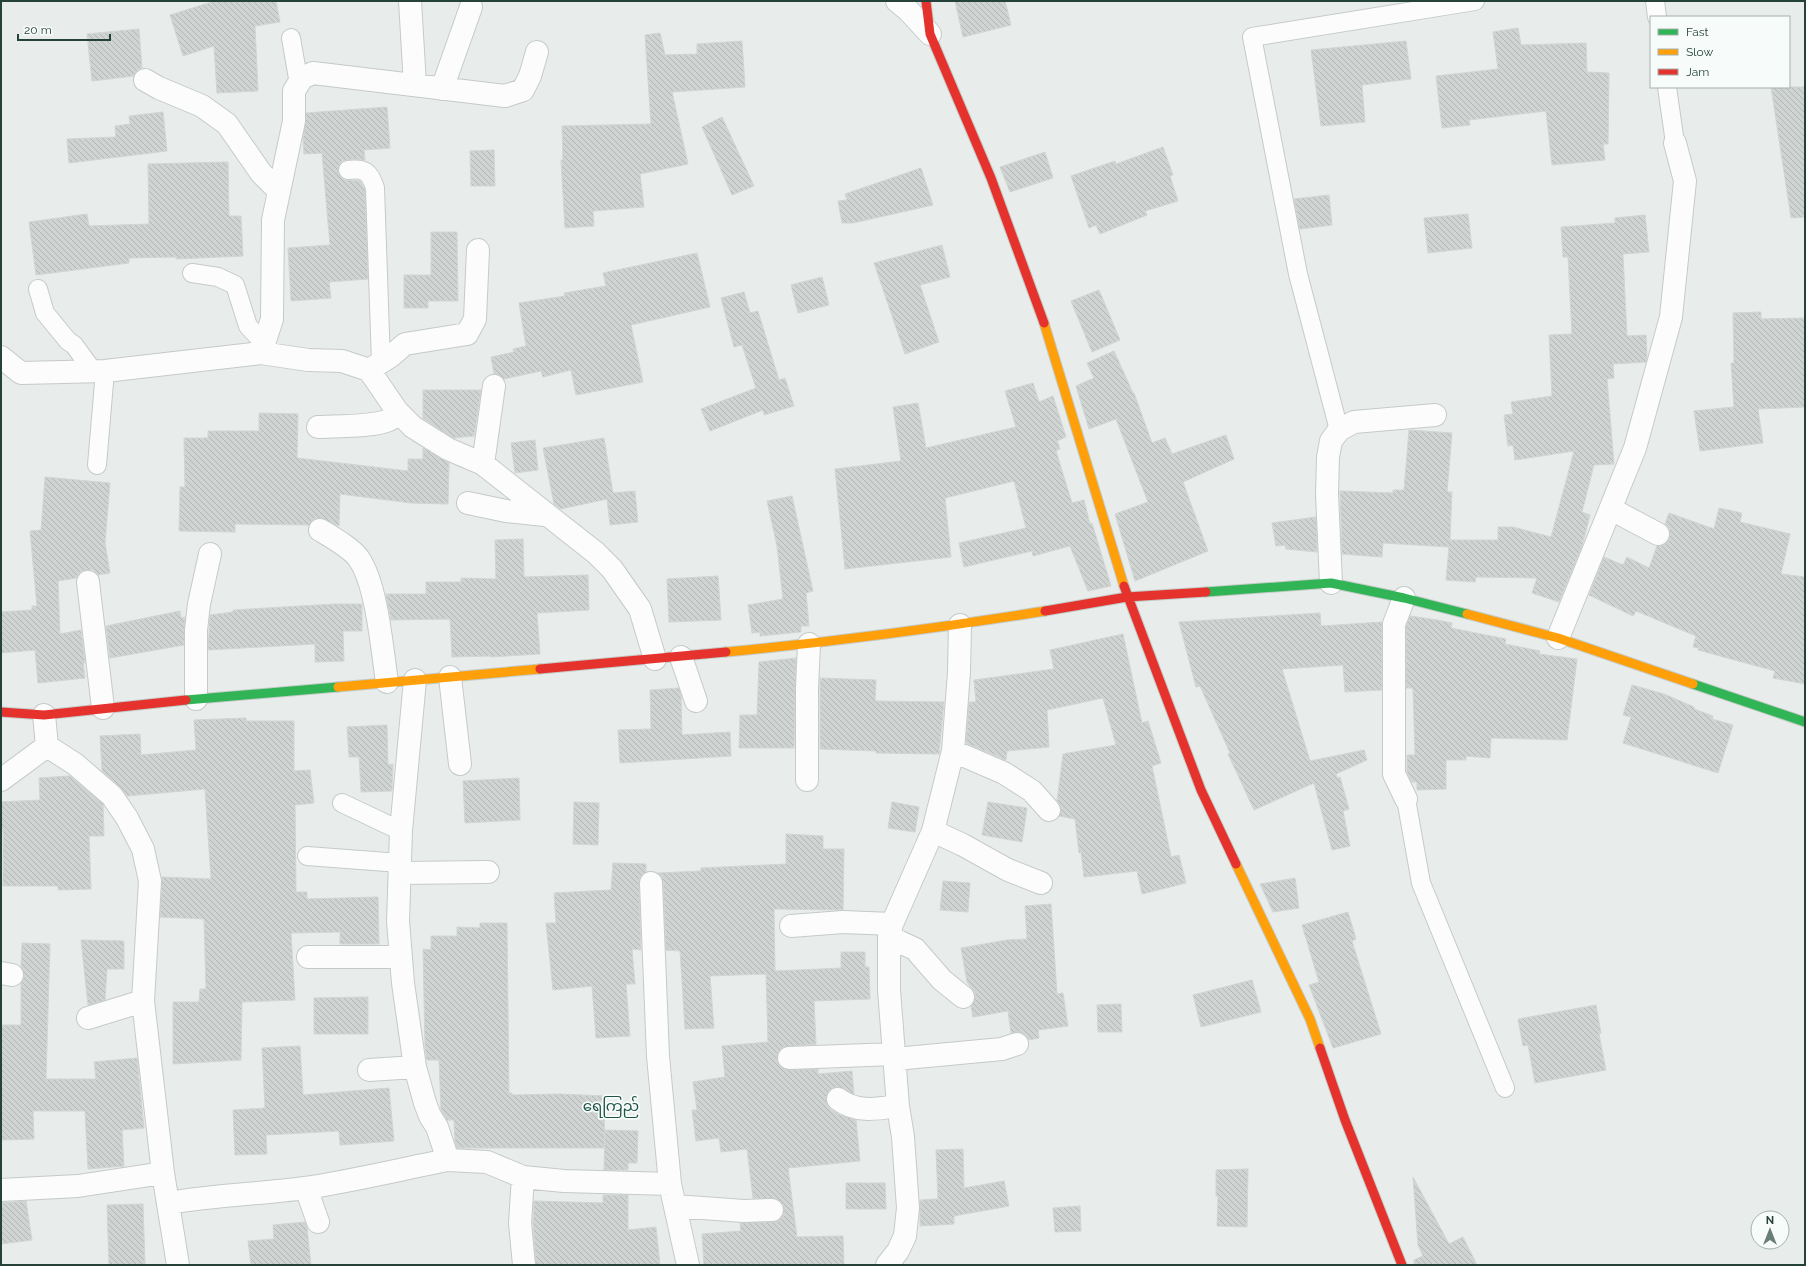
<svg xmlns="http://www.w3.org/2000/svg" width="1806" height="1266" font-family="Raleway,'Noto Sans Myanmar',sans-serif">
  <defs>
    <pattern id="building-back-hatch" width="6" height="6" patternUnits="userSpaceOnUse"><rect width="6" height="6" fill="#cfd4d2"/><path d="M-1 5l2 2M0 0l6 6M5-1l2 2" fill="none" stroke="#b2b7b5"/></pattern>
  </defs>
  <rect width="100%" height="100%" fill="#e8edeb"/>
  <path fill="url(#building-back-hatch)" stroke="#d1d6d4" d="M 215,1 L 276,1 L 280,22 L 255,26 L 258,91 L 217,93 L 214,46 L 183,56 L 170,15 Z
    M 955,1 L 1005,1 L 1011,25 L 963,37 Z
    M 1518,28 L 1521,45 L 1586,43 L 1587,72 L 1609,73 L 1608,144 L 1603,144 L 1605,160 L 1552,165 L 1546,111 L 1469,120 L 1470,125 L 1442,128 L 1436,76 L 1498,69 L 1493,32 Z
    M 139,29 L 142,68 L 138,69 L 134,76 L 92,81 L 87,34 Z
    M 660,33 L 665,55 L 697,54 L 697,44 L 742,41 L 745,87 L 672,92 L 688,164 L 640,174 L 644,207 L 593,211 L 594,226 L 565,228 L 561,160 L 563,160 L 562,126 L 651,124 L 645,35 Z
    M 1406,41 L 1411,79 L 1362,85 L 1365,122 L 1321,126 L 1311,50 Z
    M 1771,87 L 1805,87 L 1805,217 L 1791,218 Z
    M 387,107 L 390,148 L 364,150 L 365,160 L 353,159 L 342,161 L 339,165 L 338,170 L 340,176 L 344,180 L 360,181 L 365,190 L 368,279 L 329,282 L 331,298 L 291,301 L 288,248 L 330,245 L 322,153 L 304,154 L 303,139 L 306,113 Z
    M 163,112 L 167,151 L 69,163 L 67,139 L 116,137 L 115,126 L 130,124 L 129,116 Z
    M 722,117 L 754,186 L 732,195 L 702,127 Z
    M 1163,147 L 1173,175 L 1170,176 L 1178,201 L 1145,211 L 1147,215 L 1100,234 L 1096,225 L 1089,228 L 1071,176 L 1115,161 L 1116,164 Z
    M 494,150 L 495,186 L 471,186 L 470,151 Z
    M 1045,152 L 1053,178 L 1010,192 L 1000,167 Z
    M 228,162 L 229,216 L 241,216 L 243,256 L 176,259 L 176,257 L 129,258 L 129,263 L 36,275 L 29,222 L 87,214 L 89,226 L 149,224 L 148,164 Z
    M 921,168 L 933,205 L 853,223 L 842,223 L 838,201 L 847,200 L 845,194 Z
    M 1329,195 L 1332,225 L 1300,229 L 1294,199 Z
    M 1468,214 L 1472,248 L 1428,253 L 1424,218 Z
    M 1645,215 L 1649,252 L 1623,254 L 1627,336 L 1646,335 L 1647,356 L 1646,362 L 1613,364 L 1614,378 L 1607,379 L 1614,464 L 1594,465 L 1582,512 L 1590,515 L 1582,546 L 1559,602 L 1532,593 L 1537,578 L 1476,577 L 1475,582 L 1446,580 L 1449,547 L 1383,543 L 1382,557 L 1342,554 L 1340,491 L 1393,493 L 1393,490 L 1404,490 L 1409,430 L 1452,433 L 1447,492 L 1452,492 L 1450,540 L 1498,540 L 1498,527 L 1513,527 L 1551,537 L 1574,451 L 1515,460 L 1513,445 L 1508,446 L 1504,415 L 1513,414 L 1511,402 L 1552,396 L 1549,335 L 1572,334 L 1568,257 L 1563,257 L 1561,227 L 1615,223 L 1615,218 Z
    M 431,232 L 457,232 L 458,301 L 428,301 L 428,308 L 404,308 L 404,275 L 431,275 Z
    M 942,245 L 950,277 L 920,285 L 939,342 L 905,354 L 874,263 Z
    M 697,253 L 710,307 L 631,325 L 643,382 L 576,395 L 571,370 L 543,377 L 541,371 L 504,379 L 501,376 L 494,374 L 491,357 L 514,352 L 513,349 L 526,346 L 519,303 L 565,296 L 564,293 L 606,286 L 603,273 Z
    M 822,277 L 829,305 L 798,313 L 791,285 Z
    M 1099,290 L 1120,340 L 1092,352 L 1071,301 Z
    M 744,292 L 750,313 L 758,311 L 779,380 L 785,378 L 794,406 L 764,415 L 763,410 L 710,431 L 701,409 L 756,388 L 742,345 L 734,347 L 721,298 Z
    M 1761,312 L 1761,319 L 1805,318 L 1805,407 L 1758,409 L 1763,443 L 1700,451 L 1694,411 L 1734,407 L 1731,363 L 1734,363 L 1733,313 Z
    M 1114,351 L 1133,393 L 1134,393 L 1152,443 L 1165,438 L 1172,454 L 1226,435 L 1234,459 L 1183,482 L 1208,551 L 1135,581 L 1115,514 L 1148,502 L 1116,419 L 1089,429 L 1076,386 L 1094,378 L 1087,363 Z
    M 1033,383 L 1039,402 L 1053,396 L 1066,437 L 1057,441 L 1060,449 L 1056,451 L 1072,503 L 1084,500 L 1090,524 L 1092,523 L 1111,586 L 1088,591 L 1070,546 L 1033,556 L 1032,551 L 964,567 L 959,543 L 1026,528 L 1014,481 L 945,498 L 951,557 L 845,569 L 835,469 L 901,461 L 893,407 L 918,403 L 926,448 L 1016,427 L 1005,391 Z
    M 423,390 L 481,390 L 474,436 L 453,438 L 423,418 Z
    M 259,413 L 298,414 L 297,458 L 408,471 L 408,459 L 423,459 L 423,448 L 449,463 L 448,504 L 411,503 L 340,494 L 339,526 L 320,518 L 314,519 L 309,525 L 235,524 L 235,532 L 179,531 L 180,487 L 185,487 L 184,438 L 208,438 L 208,431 L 259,431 Z
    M 604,438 L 613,493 L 635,491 L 638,522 L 610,525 L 607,499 L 561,509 L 554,504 L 543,448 Z
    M 535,440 L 538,470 L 515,473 L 511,443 Z
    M 45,477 L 110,483 L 105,543 L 110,573 L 98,575 L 93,570 L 86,570 L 80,572 L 76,578 L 58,581 L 60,634 L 81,630 L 85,663 L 83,663 L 85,678 L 38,683 L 35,650 L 1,653 L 1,612 L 32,610 L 32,606 L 37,606 L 30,531 L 41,530 Z
    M 792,496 L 813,591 L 806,593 L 809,626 L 801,626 L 801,632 L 760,636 L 760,632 L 752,633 L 748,605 L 783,599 L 777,546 L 767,501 Z
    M 1719,508 L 1742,513 L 1740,522 L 1790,534 L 1781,574 L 1805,577 L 1805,684 L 1773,678 L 1775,671 L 1698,650 L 1699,648 L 1693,647 L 1696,636 L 1636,611 L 1633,616 L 1589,595 L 1604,557 L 1623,565 L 1627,557 L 1649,568 L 1657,546 L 1664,545 L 1669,540 L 1670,533 L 1669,528 L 1665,524 L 1669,513 L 1714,529 Z
    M 1316,517 L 1317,552 L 1286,549 L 1285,545 L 1276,546 L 1272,523 Z
    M 523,539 L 524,577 L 588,575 L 589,610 L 537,613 L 540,654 L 490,657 L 490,656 L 452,657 L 450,619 L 391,620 L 386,594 L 426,594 L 426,582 L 461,582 L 461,578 L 496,579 L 495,540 Z
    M 718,576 L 721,620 L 669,622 L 667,579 Z
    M 334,604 L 362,604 L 362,631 L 343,631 L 344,661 L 315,662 L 315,644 L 208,650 L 210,615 L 233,612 L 233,610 Z
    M 180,611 L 181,618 L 185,617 L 184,645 L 110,658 L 106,626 Z
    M 1320,613 L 1321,626 L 1382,622 L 1382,690 L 1345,692 L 1343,665 L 1282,669 L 1310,761 L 1364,750 L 1367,760 L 1336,774 L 1337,778 L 1340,777 L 1349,809 L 1343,811 L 1350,846 L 1332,850 L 1314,783 L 1254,810 L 1228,754 L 1230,753 L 1200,686 L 1196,687 L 1179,622 Z
    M 1410,616 L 1437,620 L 1452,623 L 1451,628 L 1506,639 L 1505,644 L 1540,651 L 1539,654 L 1577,659 L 1567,740 L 1491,738 L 1490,758 L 1466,756 L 1466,760 L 1446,760 L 1446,789 L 1417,790 L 1417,782 L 1412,782 L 1407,772 L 1407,755 L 1415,755 L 1413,688 L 1406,688 L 1406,626 Z
    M 1123,634 L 1142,723 L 1148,721 L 1161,763 L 1152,766 L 1171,857 L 1179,855 L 1186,883 L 1142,894 L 1137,871 L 1084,877 L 1081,852 L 1079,853 L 1075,819 L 1059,816 L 1061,808 L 1057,801 L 1063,754 L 1116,745 L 1103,698 L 1047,710 L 1049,747 L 1007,751 L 1006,760 L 966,743 L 969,702 L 976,702 L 974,680 L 1054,669 L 1050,650 Z
    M 796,658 L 794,748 L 739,748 L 740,715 L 757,715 L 759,662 Z
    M 820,678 L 876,680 L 875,701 L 944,702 L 939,754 L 876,753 L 876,751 L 820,749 Z
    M 1632,685 L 1664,694 L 1694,707 L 1694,709 L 1713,716 L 1712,719 L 1733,725 L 1718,773 L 1623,743 L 1631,717 L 1623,715 Z
    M 679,688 L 681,694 L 682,735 L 730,732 L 731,756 L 620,763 L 618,730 L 651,729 L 650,690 Z
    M 246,718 L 246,721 L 294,721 L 294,771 L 310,770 L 314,803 L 295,805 L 296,892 L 307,892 L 307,899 L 378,897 L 379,944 L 340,944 L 340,932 L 291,933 L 295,1000 L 242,1002 L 241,1060 L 173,1064 L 173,1002 L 199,1002 L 200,989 L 206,989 L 204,919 L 160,917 L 162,877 L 211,879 L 205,789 L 127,796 L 120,787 L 102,771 L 100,736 L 140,734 L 141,755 L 196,750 L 194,720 Z
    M 387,725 L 388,765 L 393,764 L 392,791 L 361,792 L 359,757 L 349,757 L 347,727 Z
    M 70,776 L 103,804 L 104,836 L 89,836 L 91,889 L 58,890 L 58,886 L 3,886 L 3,830 L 1,830 L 1,802 L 40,800 L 39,778 Z
    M 519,778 L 520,820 L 465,823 L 463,781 Z
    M 574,802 L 599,803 L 598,845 L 573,844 Z
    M 892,802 L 919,807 L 915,832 L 888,828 Z
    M 988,802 L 1027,808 L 1022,842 L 982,835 Z
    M 786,834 L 823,836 L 823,849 L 844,849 L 843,910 L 774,909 L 775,971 L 841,968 L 841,952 L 865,952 L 865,967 L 869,967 L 870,999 L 814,1001 L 816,1044 L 783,1047 L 778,1052 L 777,1058 L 779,1065 L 784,1069 L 789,1070 L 818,1069 L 818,1074 L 852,1071 L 854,1094 L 838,1087 L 832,1088 L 828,1092 L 826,1099 L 827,1105 L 831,1110 L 840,1115 L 856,1120 L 860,1161 L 788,1168 L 797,1237 L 843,1236 L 844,1265 L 704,1265 L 702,1234 L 741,1231 L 740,1223 L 773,1222 L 778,1221 L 783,1216 L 784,1210 L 783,1204 L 777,1199 L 753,1198 L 747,1149 L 721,1152 L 719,1138 L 696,1141 L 692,1110 L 697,1110 L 693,1082 L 725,1077 L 722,1046 L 768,1042 L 766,974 L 710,976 L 714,1028 L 685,1029 L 680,951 L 666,950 L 663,882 L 662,877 L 658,873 L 701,871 L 701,868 L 786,864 Z
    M 613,863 L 646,864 L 646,872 L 640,877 L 639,884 L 641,950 L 632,949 L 635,984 L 626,984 L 630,1036 L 596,1038 L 592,986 L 553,990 L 546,923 L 556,923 L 554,893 L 611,890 Z
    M 1295,878 L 1299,908 L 1273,912 L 1260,884 Z
    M 943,881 L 970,883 L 968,912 L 940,910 Z
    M 1051,904 L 1057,994 L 1063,993 L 1068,1026 L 1038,1030 L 1039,1038 L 1029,1040 L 1026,1035 L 1020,1032 L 1011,1033 L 1008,1011 L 973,1017 L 971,1006 L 975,999 L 975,993 L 967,982 L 961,948 L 1007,940 L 1027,939 L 1025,906 Z
    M 1348,912 L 1356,939 L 1352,941 L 1381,1034 L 1333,1048 L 1309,985 L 1319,982 L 1302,925 Z
    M 480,923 L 507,923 L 509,1093 L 512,1093 L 512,1095 L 559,1094 L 605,1096 L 604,1148 L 457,1148 L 455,1142 L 454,1120 L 447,1120 L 441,1110 L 439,1060 L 427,1060 L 425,1047 L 423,949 L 431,950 L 431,936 L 457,936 L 457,927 L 480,928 Z
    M 81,940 L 124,941 L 124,969 L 107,969 L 105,1000 L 88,1005 Z
    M 22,943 L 50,944 L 46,1079 L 96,1079 L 94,1062 L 137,1058 L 144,1128 L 122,1130 L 124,1166 L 88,1169 L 85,1111 L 33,1111 L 34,1139 L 1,1140 L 1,1025 L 21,1025 L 21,983 L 24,977 L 21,967 Z
    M 1252,980 L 1261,1012 L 1201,1027 L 1193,995 Z
    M 368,997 L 368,1034 L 314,1034 L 314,998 Z
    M 1121,1004 L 1122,1032 L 1098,1032 L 1097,1005 Z
    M 1596,1005 L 1601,1033 L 1599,1034 L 1606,1070 L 1535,1083 L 1528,1045 L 1523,1046 L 1518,1019 Z
    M 300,1046 L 303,1095 L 389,1088 L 394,1141 L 340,1145 L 339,1131 L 266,1135 L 267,1154 L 235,1155 L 233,1110 L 265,1108 L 262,1048 Z
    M 605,1130 L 638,1131 L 637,1163 L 628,1163 L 628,1170 L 604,1170 Z
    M 963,1149 L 964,1188 L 1004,1181 L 1009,1206 L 954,1216 L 954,1224 L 920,1226 L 920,1200 L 938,1199 L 936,1150 Z
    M 1248,1169 L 1247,1227 L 1217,1226 L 1218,1196 L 1216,1196 L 1216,1170 Z
    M 1413,1177 L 1449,1244 L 1463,1237 L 1477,1265 L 1414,1265 L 1414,1260 L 1423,1256 L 1418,1245 Z
    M 846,1183 L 885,1183 L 886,1209 L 846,1209 Z
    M 603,1195 L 628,1195 L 628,1230 L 656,1227 L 660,1265 L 536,1265 L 533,1223 L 534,1201 L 603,1203 Z
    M 26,1201 L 32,1240 L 1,1244 L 1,1203 Z
    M 143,1204 L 145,1265 L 109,1265 L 107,1205 Z
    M 1080,1206 L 1081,1231 L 1055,1232 L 1053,1208 Z
    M 305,1222 L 307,1228 L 311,1265 L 251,1265 L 248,1241 L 274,1239 L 273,1225 Z"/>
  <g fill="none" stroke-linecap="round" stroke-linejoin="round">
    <defs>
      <path id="lane" d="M 1655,1 L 1657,17
        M 291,38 L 299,84
        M 1667,87 L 1675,143
        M 348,170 C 365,168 370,172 375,188 L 381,363
        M 192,273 L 218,277 L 235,285 L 248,326 L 264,343
        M 38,289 L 45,313 L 68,341 L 74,345 L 93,371
        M 1339,430 L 1298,274 L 1252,37 L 1475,1
        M 97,465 L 105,371
        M 1406,799 L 1421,883 L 1505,1088
        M 342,803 L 401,831
        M 307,856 L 400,863"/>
      <path id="street" d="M 410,1 L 415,85
        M 897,1 L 909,11 L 930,34
        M 145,80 L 159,88 L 202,106 L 227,124 L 261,173 L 279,191
        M 442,89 L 471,7
        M 261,353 L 272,319 L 273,220 L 294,121 L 294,91 L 302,78 L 313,73 L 505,96 L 523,90 L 530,76 L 537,52
        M 1,357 L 21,373 L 105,371 L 261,353 L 308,360 L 342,361 L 369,370 L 397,411 L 413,427 L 448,449 L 483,464 L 596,553 L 612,569 L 640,609 L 655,659
        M 369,370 L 391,356 L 405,344 L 467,334 L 475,319 L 478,250
        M 318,427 C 336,426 374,427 389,420 C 394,418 395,415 397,411
        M 483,464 L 494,386
        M 468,503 L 506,511 L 545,515 L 546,514
        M 1611,509 L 1658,534
        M 320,530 C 330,536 353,549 359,559 C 377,585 382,649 387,682
        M 88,582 L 103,708
        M 1331,583 L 1327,494 L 1328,457 L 1331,441 L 1339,430 L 1354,422 L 1435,415
        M 1404,598 L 1394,624 L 1394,774 L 1406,799
        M 1558,638 L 1635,448 L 1671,317 L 1685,181 L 1675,143
        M 681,657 L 696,701
        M 450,677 L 460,764
        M 415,680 L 401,831 L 398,921 L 403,983 L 415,1067 L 425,1103 L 430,1116 L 437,1127 L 448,1160 L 487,1162 L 523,1177 L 564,1181 L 670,1184 L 688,1265
        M 196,699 L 196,630 L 199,604 L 210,554
        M 47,746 L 75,764 L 112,796 L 127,818 L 143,849 L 150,881 L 143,1001 L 163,1173 L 178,1265
        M 953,751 L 1004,773 L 1032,791 L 1049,810
        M 1,780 L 47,746 L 44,715
        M 807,780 L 807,688 L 809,644
        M 933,831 L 963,845 L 1008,870 L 1041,883
        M 400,873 L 488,872
        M 651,883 L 658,1056 L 670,1184
        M 791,926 L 843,922 L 892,924
        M 889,937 L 915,949 L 942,980 L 963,997
        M 308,957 L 401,957
        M 1,973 L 12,975
        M 88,1018 L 143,1001
        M 789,1058 L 894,1054
        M 895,1059 L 1002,1049 L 1017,1044
        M 369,1070 L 415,1067
        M 838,1099 C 856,1113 877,1109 898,1106
        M 523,1177 L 520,1223 L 524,1265
        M 306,1188 L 318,1222
        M 1,1190 L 78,1186 L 163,1173
        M 169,1203 C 214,1195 260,1194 305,1188 C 353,1181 401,1169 448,1160
        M 675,1206 L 744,1211 L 772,1210
        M 887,1265 L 898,1251 L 905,1236 L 908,1208 L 903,1137 L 898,1106 L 889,990 L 889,937 L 892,924 L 933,831 L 953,751 L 959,672 L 960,625"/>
      <path id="fast" d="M 1206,592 L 1331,583 L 1404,598 L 1467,614
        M 1693,684 L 1805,722
        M 186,700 L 338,687"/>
      <path id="slow" d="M 1044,323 L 1124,586
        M 1467,614 L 1558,638 L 1693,684
        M 726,652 C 833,642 939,628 1045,611
        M 338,687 L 540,669
        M 1236,864 L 1310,1019 L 1320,1048"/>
      <path id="jam" d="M 926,1 L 930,34 L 991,178 L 1044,323
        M 1124,586 L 1201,790 L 1236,864
        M 1045,611 L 1127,597 L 1206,592
        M 540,669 L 726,652
        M 1,712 L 44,715 L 186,700
        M 1320,1048 L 1345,1120 L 1402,1265"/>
    </defs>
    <use href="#lane" stroke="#c5cac8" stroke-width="20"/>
    <use href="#street" stroke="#c5cac8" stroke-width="24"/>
    <use href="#fast" stroke="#c3cbc8" stroke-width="11"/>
    <use href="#slow" stroke="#c3cbc8" stroke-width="11"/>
    <use href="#jam" stroke="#c3cbc8" stroke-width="11"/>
    <use href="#lane" stroke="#fcfcfc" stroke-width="18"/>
    <use href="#street" stroke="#fcfcfc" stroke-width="22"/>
    <use href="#fast" stroke="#30b455" stroke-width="9"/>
    <use href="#slow" stroke="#ff9f0a" stroke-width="9"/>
    <use href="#jam" stroke="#e5322d" stroke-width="9"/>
  </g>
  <g text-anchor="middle" stroke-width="3.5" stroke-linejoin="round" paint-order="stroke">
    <g font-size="15" fill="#1f5548" stroke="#f7fbf9">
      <text x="611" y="1111">ရေကြည်</text>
    </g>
  </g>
  <rect width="1806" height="1266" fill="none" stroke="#24423a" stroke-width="4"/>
  <rect x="1650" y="16" width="140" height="72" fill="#f7fbf9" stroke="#a3b1ad"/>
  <rect x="1658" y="29" width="20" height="6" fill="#30b455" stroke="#a3b1ad"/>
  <text x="1686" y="36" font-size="12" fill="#24423a">Fast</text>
  <rect x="1658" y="49" width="20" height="6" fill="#ff9f0a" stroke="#a3b1ad"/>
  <text x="1686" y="56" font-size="12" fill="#24423a">Slow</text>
  <rect x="1658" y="69" width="20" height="6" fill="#e5322d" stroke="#a3b1ad"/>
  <text x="1686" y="76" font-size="12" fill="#24423a">Jam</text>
  <g transform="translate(1770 1230)"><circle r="19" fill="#f7fbf9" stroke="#a3b1ad"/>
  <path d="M0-3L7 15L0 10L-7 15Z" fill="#697e78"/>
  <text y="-6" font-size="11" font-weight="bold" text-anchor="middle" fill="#24423a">N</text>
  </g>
  <path d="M18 34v6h92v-6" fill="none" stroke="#24423a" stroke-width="2"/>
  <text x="24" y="34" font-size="12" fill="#24423a" stroke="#f7fbf9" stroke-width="3" paint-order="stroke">20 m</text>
</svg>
